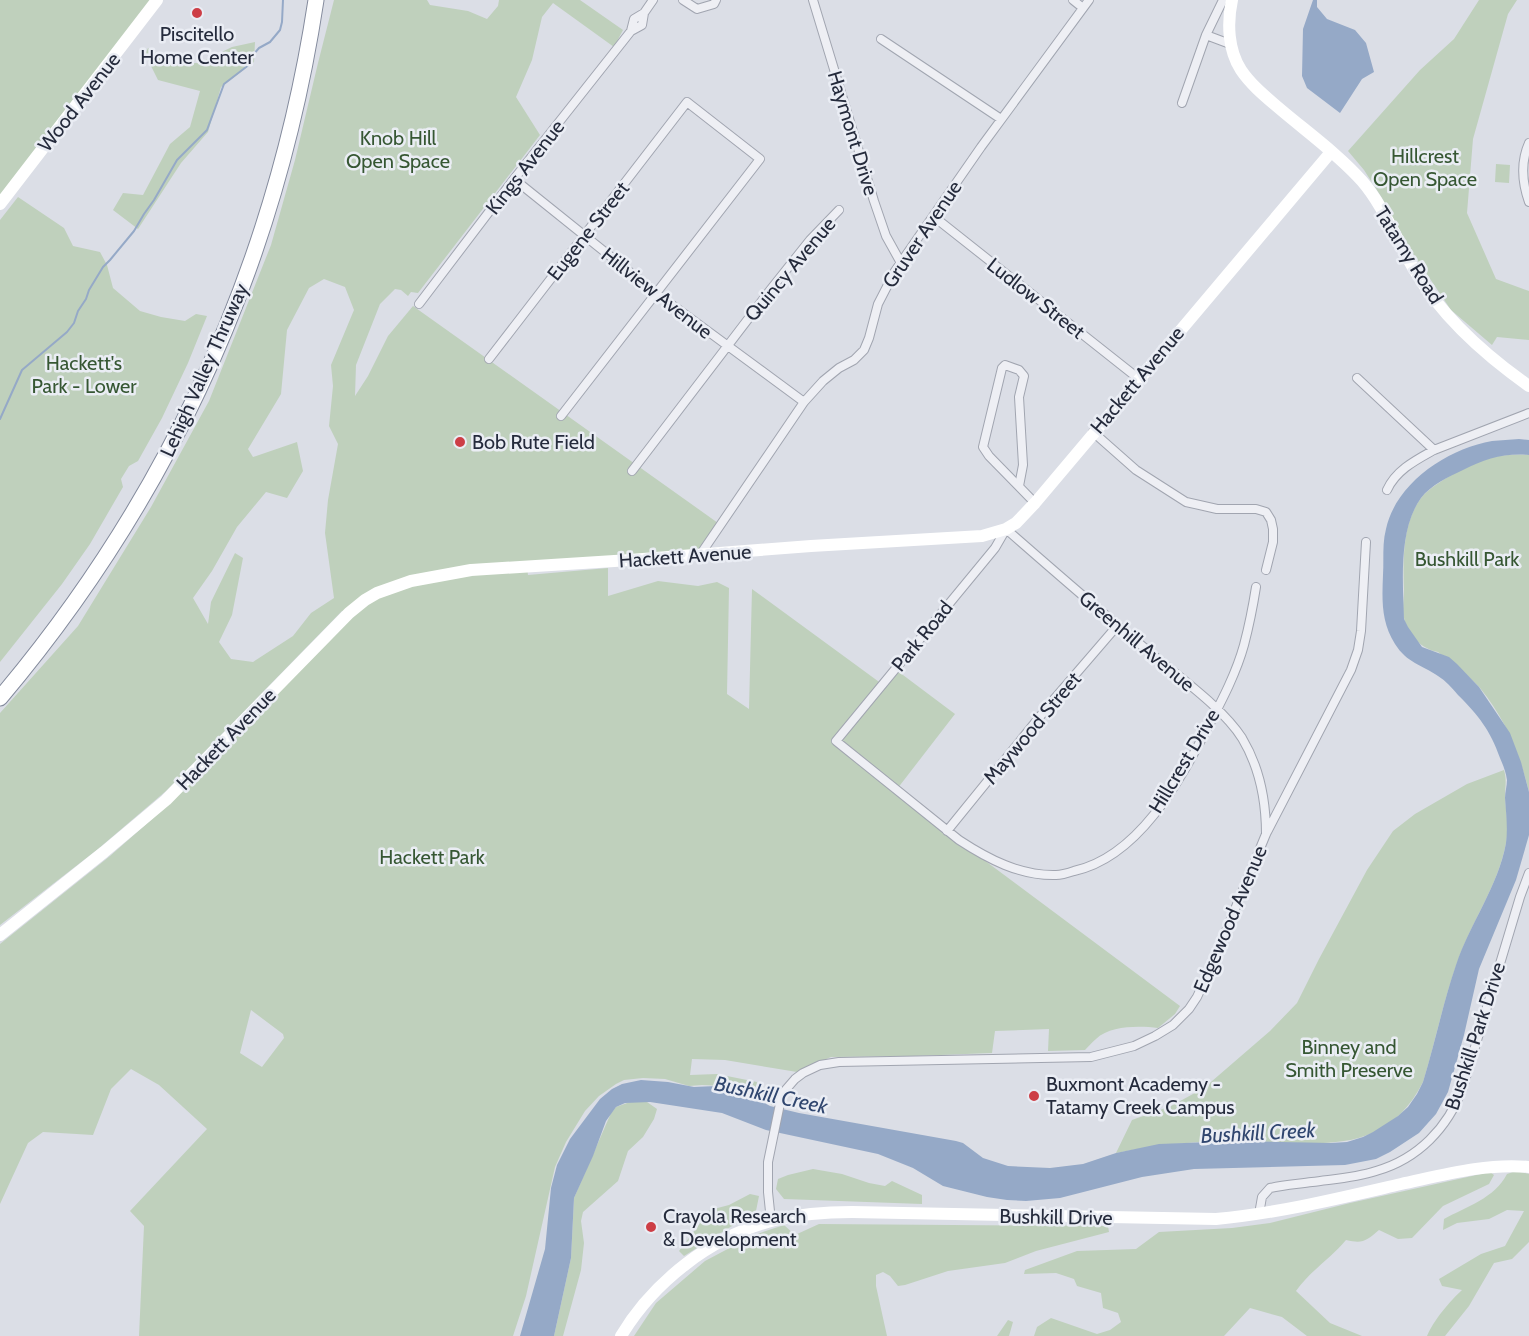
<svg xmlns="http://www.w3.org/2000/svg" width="1529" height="1336" font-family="Cabin,sans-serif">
  <rect width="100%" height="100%" fill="#dbdee6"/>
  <path fill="#bfd0bc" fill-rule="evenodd" d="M 0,0 L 151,0 L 57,121 L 0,197 Z
    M 334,0 L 427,0 L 430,5 L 468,11 L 487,19 L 498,6 L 499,0 L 580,0 L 623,30 L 614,47 L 553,3 L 542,17 L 532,60 L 516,97 L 540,135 L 418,293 L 411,292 L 408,296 L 401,290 L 395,289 L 380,304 L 356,365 L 355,396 L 368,376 L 388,336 L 413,306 L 718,523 L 700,555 L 527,567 L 528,575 L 608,568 L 608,596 L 658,581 L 698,586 L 717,582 L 729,588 L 727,694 L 749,709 L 752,589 L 886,687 L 899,672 L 955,714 L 894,793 L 1180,1006 L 1175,1014 L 1158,1028 C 1140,1026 1111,1025 1096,1039 C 1092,1042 1089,1046 1085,1050 L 1048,1051 L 1049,1029 L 995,1031 L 992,1053 L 914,1056 L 831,1057 L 797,1072 L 725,1060 L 692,1059 L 690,1075 L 717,1074 L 757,1082 L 756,1089 L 774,1093 L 772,1105 L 751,1095 L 725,1086 L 702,1085 L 689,1086 L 665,1079 L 643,1078 L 624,1080 L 616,1084 L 599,1096 L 585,1111 L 566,1142 L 555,1167 L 526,1296 L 513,1336 L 139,1336 L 144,1226 L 130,1211 L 207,1129 L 159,1085 L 131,1069 L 111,1089 L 93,1135 L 43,1132 L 28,1143 L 0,1204 L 0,944 L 110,856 L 152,819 L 348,613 L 342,611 L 166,791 L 98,849 L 0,925 L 0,713 L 78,626 L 151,507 L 209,401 L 271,245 L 295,160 L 318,63 ZM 324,279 L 345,287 L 354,310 L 331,365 L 333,386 L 329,426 L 338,444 L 328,500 L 325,533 L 334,598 L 311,613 L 293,636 L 253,662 L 231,659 L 219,642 L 232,615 L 243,558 L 235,553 L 211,602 L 208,624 L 193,598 L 212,571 L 237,527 L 266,492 L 287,498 L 303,471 L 297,442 L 253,457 L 248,449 L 281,394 L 287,330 L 309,288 ZM 251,1010 L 283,1034 L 284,1038 L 262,1067 L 240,1053 Z
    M 1479,0 L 1517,0 L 1508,14 L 1473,139 L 1467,213 L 1496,279 L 1529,291 L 1529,340 L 1497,337 L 1492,345 L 1451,310 L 1410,249 L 1382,198 L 1364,170 L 1348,151 L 1420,70 L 1454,39 Z
    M 255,42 L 254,62 L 221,87 L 208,132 L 181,163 L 138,229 L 113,210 L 123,193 L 143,195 L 170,144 L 190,127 L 200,91 L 158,80 L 145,54 L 148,48 L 173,63 L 199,63 L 232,47 Z
    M 1496,164 L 1510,165 L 1509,183 L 1495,182 Z
    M 18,197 L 64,228 L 73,246 L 100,252 L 107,265 L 113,288 L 140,311 L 161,317 L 185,321 L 196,314 L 207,316 L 188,363 L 162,418 L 138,461 L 129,466 L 121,479 L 123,487 L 90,544 L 62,584 L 0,662 L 0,220 Z
    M 1529,455 L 1529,792 C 1519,752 1506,720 1480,688 C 1469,675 1451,663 1438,652 C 1422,649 1407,635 1404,618 C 1402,610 1404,599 1404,591 C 1403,560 1402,524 1421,498 C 1433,483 1474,461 1492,457 C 1504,455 1517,454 1529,455 Z
    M 1504,770 C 1507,781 1505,786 1505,797 C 1506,813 1509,828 1506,843 C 1498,886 1471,922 1457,963 C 1443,1002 1435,1043 1423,1082 C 1382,1163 1308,1140 1235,1141 C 1195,1141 1155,1145 1116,1153 L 1132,1120 L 1171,1106 L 1204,1088 L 1270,1031 L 1297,1003 L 1319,959 L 1367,870 L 1393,831 L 1415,814 L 1467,784 Z
    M 630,1102 L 647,1102 L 657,1109 L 654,1119 L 643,1137 L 628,1151 L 618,1181 L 583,1212 L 581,1221 L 584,1243 L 581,1270 L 563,1336 L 554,1336 L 571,1258 L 574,1198 L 611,1113 L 616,1107 Z
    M 813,1169 L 842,1174 L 869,1183 L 885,1186 L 892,1181 L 922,1195 L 922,1204 L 784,1199 L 776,1189 L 778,1179 L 788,1175 Z
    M 1516,1171 L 1529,1174 L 1529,1242 L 1512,1259 L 1494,1263 L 1469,1306 L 1445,1336 L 1427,1336 C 1433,1321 1450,1301 1462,1290 L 1442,1286 L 1439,1279 L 1481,1254 L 1505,1246 L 1524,1211 L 1507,1210 L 1489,1219 L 1457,1223 L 1443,1230 L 1444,1219 C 1466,1207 1495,1198 1507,1174 Z
    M 1490,1172 L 1494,1175 L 1489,1184 L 1443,1206 L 1412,1238 L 1398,1239 L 1379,1230 C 1366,1241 1363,1244 1346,1240 C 1330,1259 1310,1271 1296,1291 L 1330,1323 L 1362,1336 L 1307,1336 L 1282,1317 L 1250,1308 L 1224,1336 L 1034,1336 L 1037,1327 L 1051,1318 L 1097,1334 L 1110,1330 L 1121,1322 L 1118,1313 L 1103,1308 L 1101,1293 L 1077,1286 L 1074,1279 L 1056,1273 L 1024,1274 L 1025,1270 L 1077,1251 L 1136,1249 L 1159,1232 L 1232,1228 L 1270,1223 L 1350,1203 Z
    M 750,1194 L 759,1196 L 756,1211 L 684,1256 L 679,1251 L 710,1210 L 729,1205 Z
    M 819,1224 L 1108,1226 L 1109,1232 L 1036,1251 L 1005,1263 L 948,1271 L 905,1285 L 898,1286 L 890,1276 L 883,1272 L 876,1275 L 876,1286 L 887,1336 L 634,1336 L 656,1303 L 705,1261 L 754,1235 L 784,1225 L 795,1235 Z
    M 1008,1320 L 1013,1322 L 1009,1336 L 997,1336 Z"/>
  <path fill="#95a9c7" d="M 1313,0 L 1317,0 L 1317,7 L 1327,19 L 1355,30 L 1366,43 L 1374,72 L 1362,79 L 1340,113 L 1307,88 L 1302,76 L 1303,29 Z
    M 1519,439 L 1529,440 L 1529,455 C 1504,453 1485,459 1463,470 C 1448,477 1431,485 1421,498 C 1398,530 1403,582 1404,619 L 1408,627 L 1422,647 L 1449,657 L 1457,664 L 1479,687 L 1510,733 L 1521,762 L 1529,792 L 1529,835 L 1516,880 L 1479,969 L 1464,1035 L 1448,1092 L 1436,1114 L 1419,1133 L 1390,1152 L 1376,1159 L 1345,1165 L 1194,1169 L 1142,1177 L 1060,1198 L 1026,1201 L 1007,1200 L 987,1197 L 943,1186 L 913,1168 L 878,1154 L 766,1130 L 722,1113 L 650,1102 L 625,1103 L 616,1107 L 606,1121 L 593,1156 L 574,1198 L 571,1258 L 554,1336 L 520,1336 L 545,1249 L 551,1188 L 557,1165 L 570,1139 L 600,1099 L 612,1089 L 622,1084 L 641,1080 L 668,1082 L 694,1087 L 716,1086 L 724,1087 L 751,1096 L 770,1106 L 799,1113 L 956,1141 L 963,1143 L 983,1158 L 1008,1166 L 1050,1168 L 1083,1164 L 1116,1153 L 1159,1144 L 1235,1141 L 1331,1143 L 1347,1142 L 1363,1137 L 1373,1132 L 1398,1116 L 1408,1107 L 1417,1094 L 1423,1082 C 1435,1043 1443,1003 1456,965 C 1470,923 1498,887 1506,843 C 1508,828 1506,813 1505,798 C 1505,792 1507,786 1507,780 C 1506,772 1503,765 1500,758 C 1490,730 1479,716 1458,695 C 1452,688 1446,681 1438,676 C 1422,665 1407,663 1395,644 C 1381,622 1382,600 1383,575 C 1384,560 1382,544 1386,529 C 1396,483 1447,449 1492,441 C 1501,440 1510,440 1519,439 Z"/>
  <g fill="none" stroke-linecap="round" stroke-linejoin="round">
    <path stroke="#95a9c7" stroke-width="2" d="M 0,419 L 22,370 L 67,332 L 74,323 L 78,311 L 86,299 L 89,290 L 103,267 L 110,260 L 134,231 L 144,214 L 154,200 L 177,160 L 207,130 L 224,84 L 250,64 L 253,55 L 259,48 L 270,42 L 280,30 L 282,22 L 283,0"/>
    <defs>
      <path id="street" d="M 683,0 L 697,9 L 714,4 L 716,0
        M 813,0 L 874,201 L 886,236 L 901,263
        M 1073,0 L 1083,8
        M 631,31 L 634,19 L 644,13
        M 1206,35 L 1230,44
        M 881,39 L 1001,119
        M 1182,103 L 1206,35 L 1223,0
        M 1529,143 C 1520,163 1522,182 1529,202
        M 514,179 L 656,293 L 804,402
        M 933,216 L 1139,379
        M 419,304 L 514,179 L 631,31 L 642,25 L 644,13 L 653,0
        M 489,359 L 687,102 L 760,159 L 561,416
        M 1357,378 L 1434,450
        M 1093,432 L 1136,470 L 1186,502 L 1217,509 L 1256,509 L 1266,512 L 1271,520 L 1273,529 L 1273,542 L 1266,570
        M 632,471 L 771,289 L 810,240 L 839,210
        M 1019,486 L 1023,465 L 1019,397 L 1024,376 L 1019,370 L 1005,365 L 1002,368 L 983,447 L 989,456 L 1035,503
        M 1387,490 C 1396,470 1416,460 1434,450 L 1529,413
        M 700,555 L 804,402 L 823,381 L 839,368 L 854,360 L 864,350 L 869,338 L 878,304 L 895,271 L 981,147 L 1089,0
        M 1256,587 C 1253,606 1249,626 1244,645 C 1236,674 1221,702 1207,729 C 1179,782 1138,857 1074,871 C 1068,873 1062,875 1056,875 C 1020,876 988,859 959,840 L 836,741 L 995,548 L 1006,529 C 1054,571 1102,613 1152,654 C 1180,678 1223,708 1242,738 C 1260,768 1266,800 1266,834
        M 947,831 L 1055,698 L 1117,626
        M 1259,1214 L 1262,1197 L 1270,1188 C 1284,1185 1298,1184 1312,1182 C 1333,1179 1355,1178 1376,1171 C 1418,1159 1448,1128 1463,1087 L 1520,897 L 1529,873
        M 771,1221 L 768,1192 L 768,1162 L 782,1094 L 795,1079 L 803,1073 L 820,1065 L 839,1062 L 1091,1057 L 1134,1046 L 1155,1036 L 1173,1025 L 1189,1009 L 1197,997 L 1212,965 L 1266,834 L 1351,670 L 1358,650 L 1361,631 L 1366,542"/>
      <path id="highway" d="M 0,698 C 172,494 276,263 316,0"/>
    </defs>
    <use href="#street" stroke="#a1a5b0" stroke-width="10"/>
    <use href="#highway" stroke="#838a9c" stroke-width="17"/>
    <use href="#street" stroke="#eeeff4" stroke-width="8"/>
    <path stroke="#fff" stroke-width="12" d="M 1232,0 C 1227,23 1228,50 1241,70 C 1251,85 1266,97 1280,109 C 1307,132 1338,154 1362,181 C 1383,205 1398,243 1415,271 C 1443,318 1485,355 1529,386
      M 0,204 L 157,0
      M 0,935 L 104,852 L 166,800 L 349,613 L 365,600 L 377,593 L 411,581 L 471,570 L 630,560 L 811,546 L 982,536 L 1006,529 L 1016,523 L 1035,503 L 1331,152
      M 621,1336 C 654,1281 712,1236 775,1220 C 800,1214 826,1212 852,1212 L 1216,1219 C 1279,1213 1340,1198 1401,1184 C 1443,1175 1486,1163 1529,1167"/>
    <use href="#highway" stroke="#fff" stroke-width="15"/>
  </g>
  <g fill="#cd3e46" stroke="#eaedf4" stroke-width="2">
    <circle cx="197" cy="13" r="6"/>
    <circle cx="460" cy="442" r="6"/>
    <circle cx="1034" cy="1096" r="6"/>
    <circle cx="651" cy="1227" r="6"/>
  </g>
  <g text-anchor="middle" stroke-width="5" stroke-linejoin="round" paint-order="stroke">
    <g font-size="20" fill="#252b3c" stroke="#eaedf4" text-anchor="start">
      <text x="197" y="41" text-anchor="middle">Piscitello<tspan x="197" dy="23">Home Center</tspan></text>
      <text x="472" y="449">Bob Rute Field</text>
      <text x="1046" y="1091">Buxmont Academy -<tspan x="1046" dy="23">Tatamy Creek Campus</tspan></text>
      <text x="663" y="1223">Crayola Research<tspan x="663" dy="23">&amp; Development</tspan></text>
    </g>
    <g font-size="20" fill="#252b3c" stroke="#eaedf4">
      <text transform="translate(79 102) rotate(-52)" y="7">Wood Avenue</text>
      <text transform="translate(853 133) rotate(73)" y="7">Haymont Drive</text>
      <text transform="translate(525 167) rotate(-52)" y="7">Kings Avenue</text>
      <text transform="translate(588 231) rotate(-52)" y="7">Eugene Street</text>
      <text transform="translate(922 234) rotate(-56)" y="7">Gruver Avenue</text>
      <text transform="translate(1409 255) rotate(58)" y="7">Tatamy Road</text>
      <text transform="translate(790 269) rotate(-50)" y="7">Quincy Avenue</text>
      <text transform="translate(657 293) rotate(38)" y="7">Hillview Avenue</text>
      <text transform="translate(1036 298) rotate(38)" y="7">Ludlow Street</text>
      <text transform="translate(204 370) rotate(-66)" y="7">Lehigh Valley Thruway</text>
      <text transform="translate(1137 380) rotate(-50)" y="7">Hackett Avenue</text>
      <text transform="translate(685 556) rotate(-4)" y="7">Hackett Avenue</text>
      <text transform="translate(922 636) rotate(-51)" y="7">Park Road</text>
      <text transform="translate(1137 641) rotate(40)" y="7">Greenhill Avenue</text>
      <text transform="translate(1032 728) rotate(-50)" y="7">Maywood Street</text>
      <text transform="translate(226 739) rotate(-46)" y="7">Hackett Avenue</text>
      <text transform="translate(1184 761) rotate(-59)" y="7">Hillcrest Drive</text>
      <text transform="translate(1230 919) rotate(-67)" y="7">Edgewood Avenue</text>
      <text transform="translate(1475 1036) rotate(-72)" y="7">Bushkill Park Drive</text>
      <text transform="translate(1056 1217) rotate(1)" y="7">Bushkill Drive</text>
    </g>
    <g font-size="20" fill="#365733" stroke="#eaedf4">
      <text x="398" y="145">Knob Hill<tspan x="398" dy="23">Open Space</tspan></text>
      <text x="1425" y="163">Hillcrest<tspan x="1425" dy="23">Open Space</tspan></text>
      <text x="84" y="370">Hackett's<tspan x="84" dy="23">Park - Lower</tspan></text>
      <text x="1467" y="566">Bushkill Park</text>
      <text x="432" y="864">Hackett Park</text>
      <text x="1349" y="1054">Binney and<tspan x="1349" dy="23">Smith Preserve</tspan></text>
    </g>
    <g font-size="21" font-style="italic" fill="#30466f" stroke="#eaedf4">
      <text transform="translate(771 1095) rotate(12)" y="7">Bushkill Creek</text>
      <text transform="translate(1258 1133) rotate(-3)" y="7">Bushkill Creek</text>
    </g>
  </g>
</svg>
